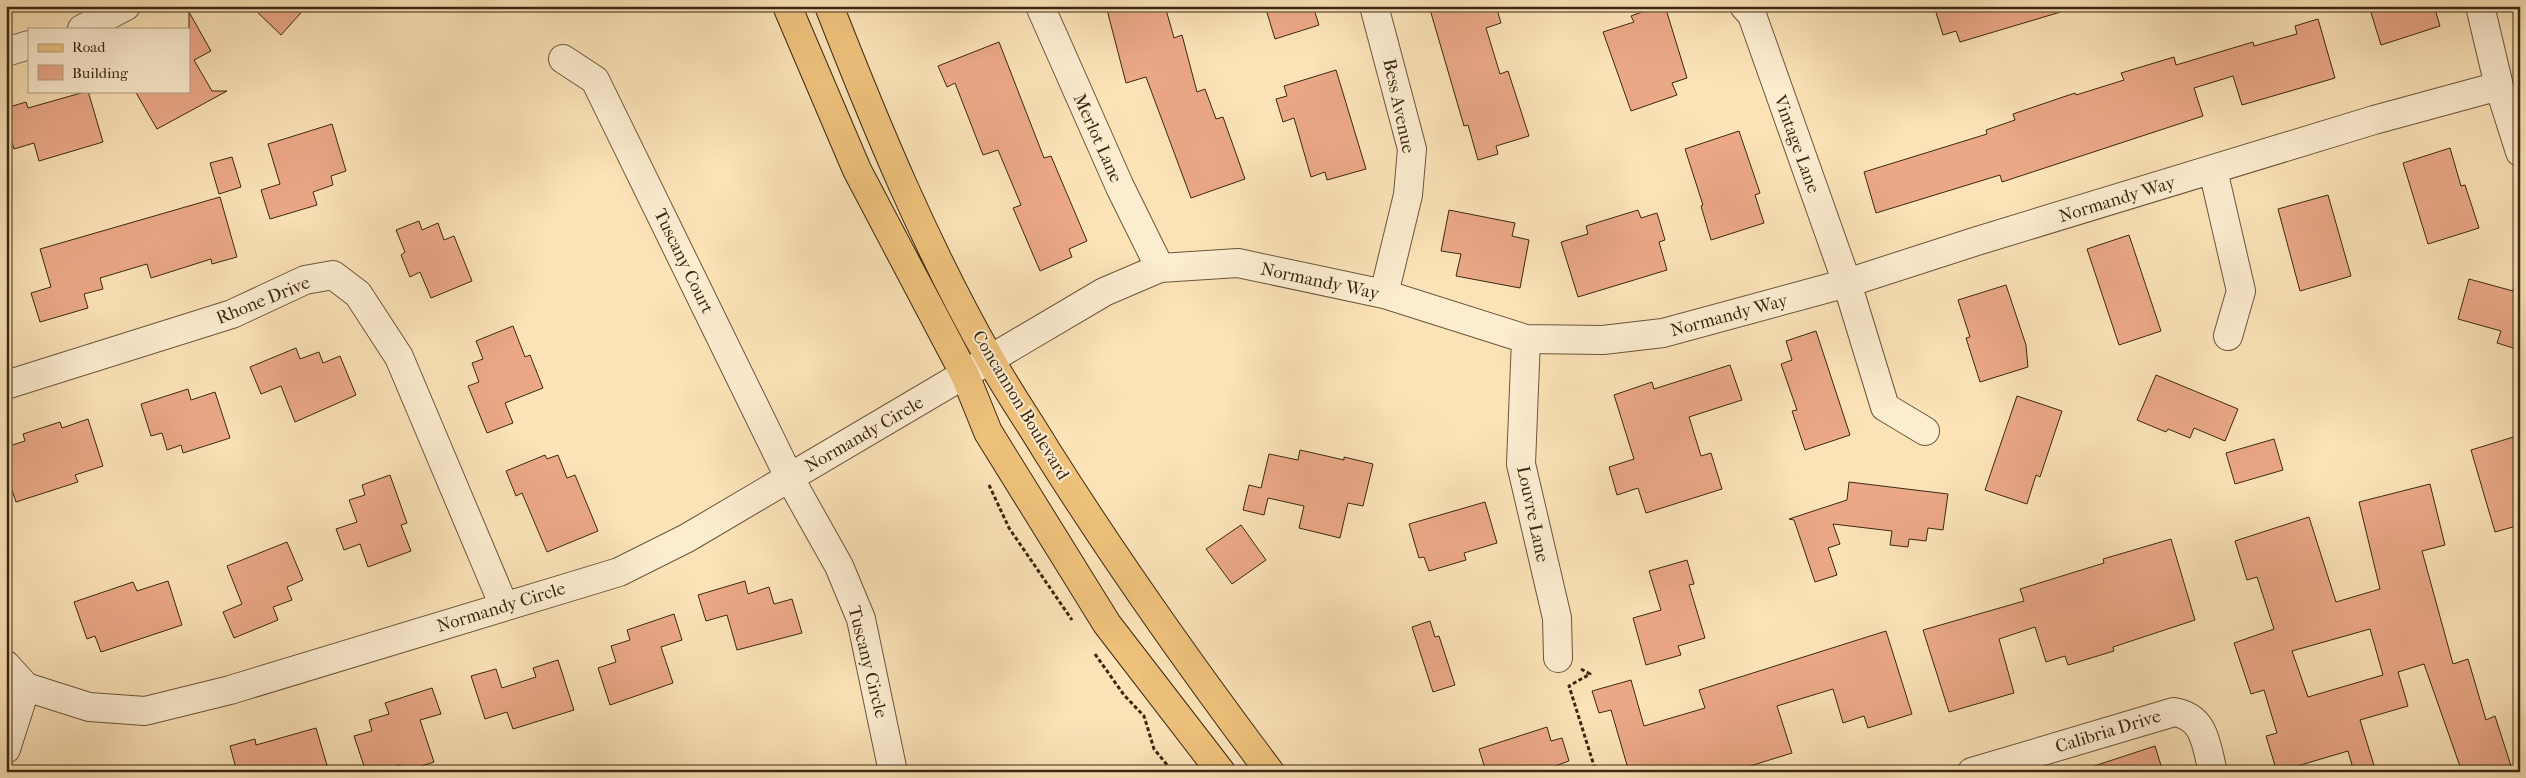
<svg xmlns="http://www.w3.org/2000/svg" width="2526" height="778" font-family="'IM FELL French Canon',serif">
  <rect width="100%" height="100%" fill="#fbe2b7"/>
  <filter id="stains"><feTurbulence type="fractalNoise" baseFrequency=".004" numOctaves="4"/><feColorMatrix values="0 0 0 0 .2 0 0 0 0 .09 0 0 0 0 .02 0 0 0 .5 -.17"/></filter>
  <radialGradient id="worn" r=".72"><stop offset=".6" stop-color="#630" stop-opacity="0"/><stop offset="1" stop-color="#630" stop-opacity=".3"/></radialGradient>
  <path fill="#eba887" stroke="#3b2812" fill-rule="evenodd" d="M 251,6 L 307,6 L 281,35 Z
    M 1106,6 L 1165,6 L 1174,38 L 1182,35 L 1197,92 L 1205,89 L 1216,119 L 1223,117 L 1245,179 L 1191,198 L 1146,77 L 1126,83 Z
    M 1265,6 L 1313,6 L 1319,25 L 1275,39 Z
    M 1429,6 L 1496,6 L 1501,23 L 1486,28 L 1500,74 L 1508,71 L 1529,136 L 1496,146 L 1498,154 L 1478,160 L 1468,125 L 1464,126 Z
    M 1658,6 L 1665,6 L 1687,78 L 1672,83 L 1677,95 L 1631,111 L 1603,32 L 1634,22 L 1631,16 Z
    M 1934,6 L 2063,6 L 2064,11 L 1960,42 L 1956,31 L 1943,35 Z
    M 2369,6 L 2434,6 L 2440,26 L 2381,45 Z
    M 189,12 L 211,51 L 194,60 L 212,91 L 227,91 L 157,129 L 135,91 L 189,91 Z
    M 2318,19 L 2335,78 L 2242,105 L 2233,76 L 2194,88 L 2203,116 L 2002,182 L 2000,175 L 1876,213 L 1864,172 L 1987,134 L 1986,130 L 2015,120 L 2013,114 L 2075,93 L 2076,95 L 2124,80 L 2121,73 L 2174,57 L 2176,65 L 2253,42 L 2254,46 L 2297,34 L 2295,26 Z
    M 999,42 L 1044,158 L 1051,156 L 1087,241 L 1069,249 L 1072,257 L 1040,271 L 1013,208 L 1021,205 L 998,150 L 983,155 L 955,83 L 947,87 L 938,66 Z
    M 1336,70 L 1366,169 L 1327,180 L 1325,172 L 1311,177 L 1294,118 L 1283,122 L 1276,99 L 1287,96 L 1284,86 Z
    M 88,91 L 103,142 L 39,161 L 34,143 L 14,149 L 6,122 L 6,108 L 26,102 L 28,108 Z
    M 332,124 L 346,171 L 331,176 L 333,185 L 313,192 L 317,205 L 270,219 L 261,190 L 280,184 L 268,144 Z
    M 1739,131 L 1760,193 L 1755,195 L 1764,223 L 1711,240 L 1701,206 L 1703,205 L 1685,149 Z
    M 2450,148 L 2461,186 L 2465,185 L 2479,228 L 2428,244 L 2403,163 Z
    M 232,157 L 241,187 L 219,194 L 210,163 Z
    M 2328,195 L 2351,276 L 2300,291 L 2278,209 Z
    M 220,197 L 237,257 L 212,264 L 211,259 L 151,278 L 147,264 L 100,278 L 103,289 L 84,294 L 88,308 L 40,322 L 31,293 L 51,287 L 40,249 Z
    M 1449,210 L 1515,223 L 1512,236 L 1529,240 L 1520,288 L 1456,276 L 1461,254 L 1441,251 Z
    M 1638,210 L 1641,218 L 1657,213 L 1665,240 L 1659,242 L 1667,270 L 1578,297 L 1561,242 L 1588,234 L 1586,226 Z
    M 419,221 L 422,230 L 438,223 L 444,240 L 454,236 L 472,281 L 431,298 L 420,272 L 410,277 L 401,255 L 405,252 L 396,230 Z
    M 2129,235 L 2161,331 L 2119,345 L 2087,249 Z
    M 2469,279 L 2513,291 L 2515,284 L 2520,285 L 2520,350 L 2497,343 L 2501,331 L 2458,319 Z
    M 2006,285 L 2026,345 L 2028,367 L 1980,382 L 1966,338 L 1970,337 L 1958,300 Z
    M 513,326 L 525,357 L 530,355 L 543,388 L 505,403 L 513,423 L 487,433 L 468,386 L 479,382 L 472,363 L 483,359 L 476,341 Z
    M 1816,331 L 1850,435 L 1805,450 L 1792,411 L 1797,410 L 1781,364 L 1792,360 L 1786,341 Z
    M 296,348 L 300,359 L 319,352 L 323,363 L 340,356 L 356,395 L 295,422 L 281,386 L 261,394 L 250,367 Z
    M 1730,365 L 1742,400 L 1689,417 L 1701,456 L 1711,453 L 1722,489 L 1646,513 L 1638,488 L 1617,495 L 1609,467 L 1634,459 L 1614,395 L 1652,382 L 1654,389 Z
    M 2156,375 L 2238,409 L 2225,441 L 2194,428 L 2190,438 L 2168,429 L 2166,432 L 2137,420 Z
    M 188,389 L 191,400 L 215,392 L 230,438 L 183,453 L 181,445 L 167,450 L 162,433 L 151,436 L 141,404 Z
    M 2017,396 L 2062,411 L 2040,477 L 2036,475 L 2027,504 L 1985,490 Z
    M 88,419 L 103,466 L 75,475 L 78,482 L 16,502 L 6,472 L 6,447 L 25,441 L 23,434 L 60,422 L 62,428 Z
    M 2520,435 L 2520,525 L 2495,532 L 2471,450 Z
    M 2274,439 L 2283,470 L 2235,484 L 2226,453 Z
    M 1300,450 L 1344,460 L 1344,457 L 1373,464 L 1363,506 L 1348,503 L 1340,538 L 1299,528 L 1304,506 L 1268,498 L 1264,515 L 1243,510 L 1249,485 L 1261,488 L 1269,454 L 1298,460 Z
    M 545,455 L 547,459 L 558,455 L 567,478 L 575,475 L 598,531 L 547,552 L 522,493 L 516,496 L 506,471 Z
    M 390,475 L 407,523 L 401,525 L 411,551 L 368,567 L 360,544 L 344,550 L 336,529 L 357,522 L 349,500 L 365,495 L 362,485 Z
    M 1849,482 L 1948,494 L 1943,530 L 1928,528 L 1926,541 L 1909,539 L 1908,547 L 1890,545 L 1892,531 L 1833,524 L 1840,544 L 1828,548 L 1837,575 L 1815,582 L 1794,520 L 1789,519 L 1847,500 Z
    M 2430,484 L 2445,545 L 2422,551 L 2453,664 L 2468,659 L 2486,720 L 2495,716 L 2513,772 L 2462,772 L 2424,664 L 2398,672 L 2408,706 L 2360,720 L 2376,772 L 2354,772 L 2348,751 L 2277,772 L 2266,736 L 2277,733 L 2264,690 L 2251,694 L 2234,643 L 2274,629 L 2257,577 L 2247,580 L 2235,541 L 2309,517 L 2336,602 L 2380,589 L 2359,502 ZM 2370,629 L 2383,675 L 2308,697 L 2292,651 Z
    M 1485,502 L 1497,543 L 1464,553 L 1466,560 L 1429,571 L 1424,557 L 1419,558 L 1409,524 Z
    M 1241,525 L 1266,560 L 1232,584 L 1206,549 Z
    M 2171,539 L 2195,620 L 2113,647 L 2114,651 L 2068,665 L 2065,656 L 2046,662 L 2035,627 L 1999,639 L 2014,693 L 1949,712 L 1923,630 L 2024,601 L 2020,589 L 2104,563 L 2103,559 Z
    M 287,542 L 303,580 L 287,587 L 292,600 L 273,607 L 278,620 L 234,638 L 223,612 L 242,604 L 227,566 Z
    M 1687,560 L 1694,584 L 1689,585 L 1705,638 L 1678,646 L 1681,655 L 1646,665 L 1633,618 L 1661,610 L 1649,571 Z
    M 168,581 L 182,625 L 101,652 L 95,636 L 87,639 L 74,602 L 133,582 L 137,591 Z
    M 745,581 L 748,594 L 769,587 L 774,604 L 792,599 L 802,633 L 737,650 L 727,615 L 706,621 L 698,595 Z
    M 674,614 L 682,640 L 661,647 L 673,683 L 610,705 L 598,668 L 616,662 L 611,646 L 630,640 L 627,630 Z
    M 1430,621 L 1435,637 L 1439,636 L 1455,685 L 1433,692 L 1412,627 Z
    M 1886,631 L 1912,714 L 1868,728 L 1864,716 L 1843,723 L 1833,689 L 1777,706 L 1792,753 L 1731,772 L 1629,772 L 1611,710 L 1599,713 L 1592,691 L 1631,680 L 1644,726 L 1705,708 L 1699,690 Z
    M 558,660 L 574,710 L 513,729 L 507,712 L 485,719 L 471,676 L 496,669 L 502,688 L 536,677 L 533,668 Z
    M 432,688 L 441,714 L 420,720 L 434,762 L 403,772 L 400,765 L 379,772 L 366,772 L 354,736 L 372,731 L 369,720 L 389,714 L 385,703 Z
    M 1547,727 L 1551,741 L 1562,738 L 1569,761 L 1555,766 L 1557,772 L 1486,772 L 1479,749 Z
    M 316,728 L 329,772 L 237,772 L 230,746 L 255,739 L 256,745 Z
    M 2155,746 L 2163,772 L 2088,772 L 2088,768 Z"/>
  <g fill="none" stroke-linecap="round" stroke-linejoin="round">
    <defs>
      <path id="minor" d="M 1040,6 L 1120,187 L 1160,268
        M 1374,6 L 1412,149 L 1408,195 L 1384,294
        M 1744,6 L 1752,15 L 1847,283 L 1885,407 L 1925,431
        M 2480,6 L 2499,86 L 2520,152
        M 82,29 L 126,6
        M 6,52 L 29,45
        M 563,59 L 595,80 L 789,477 L 839,566 L 861,619 L 893,772
        M 2213,170 L 2241,291 L 2228,336
        M 1526,339 L 1521,464 L 1557,618 L 1558,658
        M 6,385 L 232,314 L 305,280 L 333,275 L 358,294 L 399,357 L 504,606
        M 6,665 L 26,687 L 89,707 L 145,711 L 230,690 L 619,572 L 687,538 L 1104,292 L 1160,268 L 1238,263 L 1384,294 L 1526,339 L 1603,340 L 1663,333 L 1847,283 L 1977,241 L 2374,120 L 2499,86
        M 6,749 L 26,687
        M 1972,772 L 2174,712 C 2206,717 2206,746 2213,772"/>
      <path id="major" d="M 787,6 L 857,170 L 965,375 L 988,432 L 1107,624 L 1221,772
        M 829,6 C 876,126 926,247 990,359 C 1007,390 1028,420 1046,450 C 1116,561 1191,667 1270,772"/>
    </defs>
    <use href="#minor" stroke="#6b563b" stroke-width="30"/>
    <use href="#major" stroke="#3b2812" stroke-width="30"/>
    <path stroke="#3b2812" stroke-width="3" stroke-dasharray="4 2.5" stroke-linecap="butt" d="M 989,485 L 1009,528 L 1072,620
      M 1095,654 L 1124,695 L 1144,716 L 1154,749 L 1173,772
      M 1581,669 L 1590,674 L 1569,686 L 1596,772"/>
    <use href="#minor" stroke="#fcecd0" stroke-width="28"/>
    <use href="#major" stroke="#eec17c" stroke-width="28"/>
  </g>
  <g text-anchor="middle" stroke-width="4" stroke-linejoin="round" paint-order="stroke">
    <g font-size="18" fill="#3b2812" stroke="#fcecd0">
      <text transform="translate(1399 106) rotate(78)" y="6">Bess Avenue</text>
      <text transform="translate(1098 138) rotate(66)" y="6">Merlot Lane</text>
      <text transform="translate(1797 144) rotate(70)" y="6">Vintage Lane</text>
      <text transform="translate(2117 199) rotate(-17)" y="6">Normandy Way</text>
      <text transform="translate(684 261) rotate(64)" y="6">Tuscany Court</text>
      <text transform="translate(1320 281) rotate(12)" y="6">Normandy Way</text>
      <text transform="translate(263 300) rotate(-22)" y="6">Rhone Drive</text>
      <text transform="translate(1729 315) rotate(-15)" y="6">Normandy Way</text>
      <text transform="translate(1021 405) rotate(59)" y="6">Concannon Boulevard</text>
      <text transform="translate(864 434) rotate(-30)" y="6">Normandy Circle</text>
      <text transform="translate(1533 514) rotate(78)" y="6">Louvre Lane</text>
      <text transform="translate(501 607) rotate(-17)" y="6">Normandy Circle</text>
      <text transform="translate(868 662) rotate(76)" y="6">Tuscany Circle</text>
      <text transform="translate(2108 731) rotate(-17)" y="6">Calibria Drive</text>
    </g>
  </g>
  <rect width="2526" height="778" fill="none" stroke="#fbe2b7" stroke-width="25"/>
  <rect x="8" y="8" width="2511" height="763" fill="none" stroke="#3b2812" stroke-width="2.5"/>
  <rect x="12" y="12" width="2501" height="753" fill="none" stroke="#3b2812"/>
  <rect x="28" y="28" width="162" height="65" fill="#fcecd0" stroke="#af9e84"/>
  <rect x="38" y="44" width="25" height="8" fill="#eec17c" stroke="#af9e84"/>
  <text x="72" y="52" font-size="15" fill="#3b2812">Road</text>
  <rect x="38" y="65" width="25" height="15" fill="#eba887" stroke="#af9e84"/>
  <text x="72" y="78" font-size="15" fill="#3b2812">Building</text>
  <rect width="100%" height="100%" filter="url(#stains)"/>
  <rect width="100%" height="100%" fill="url(#worn)"/>
</svg>
